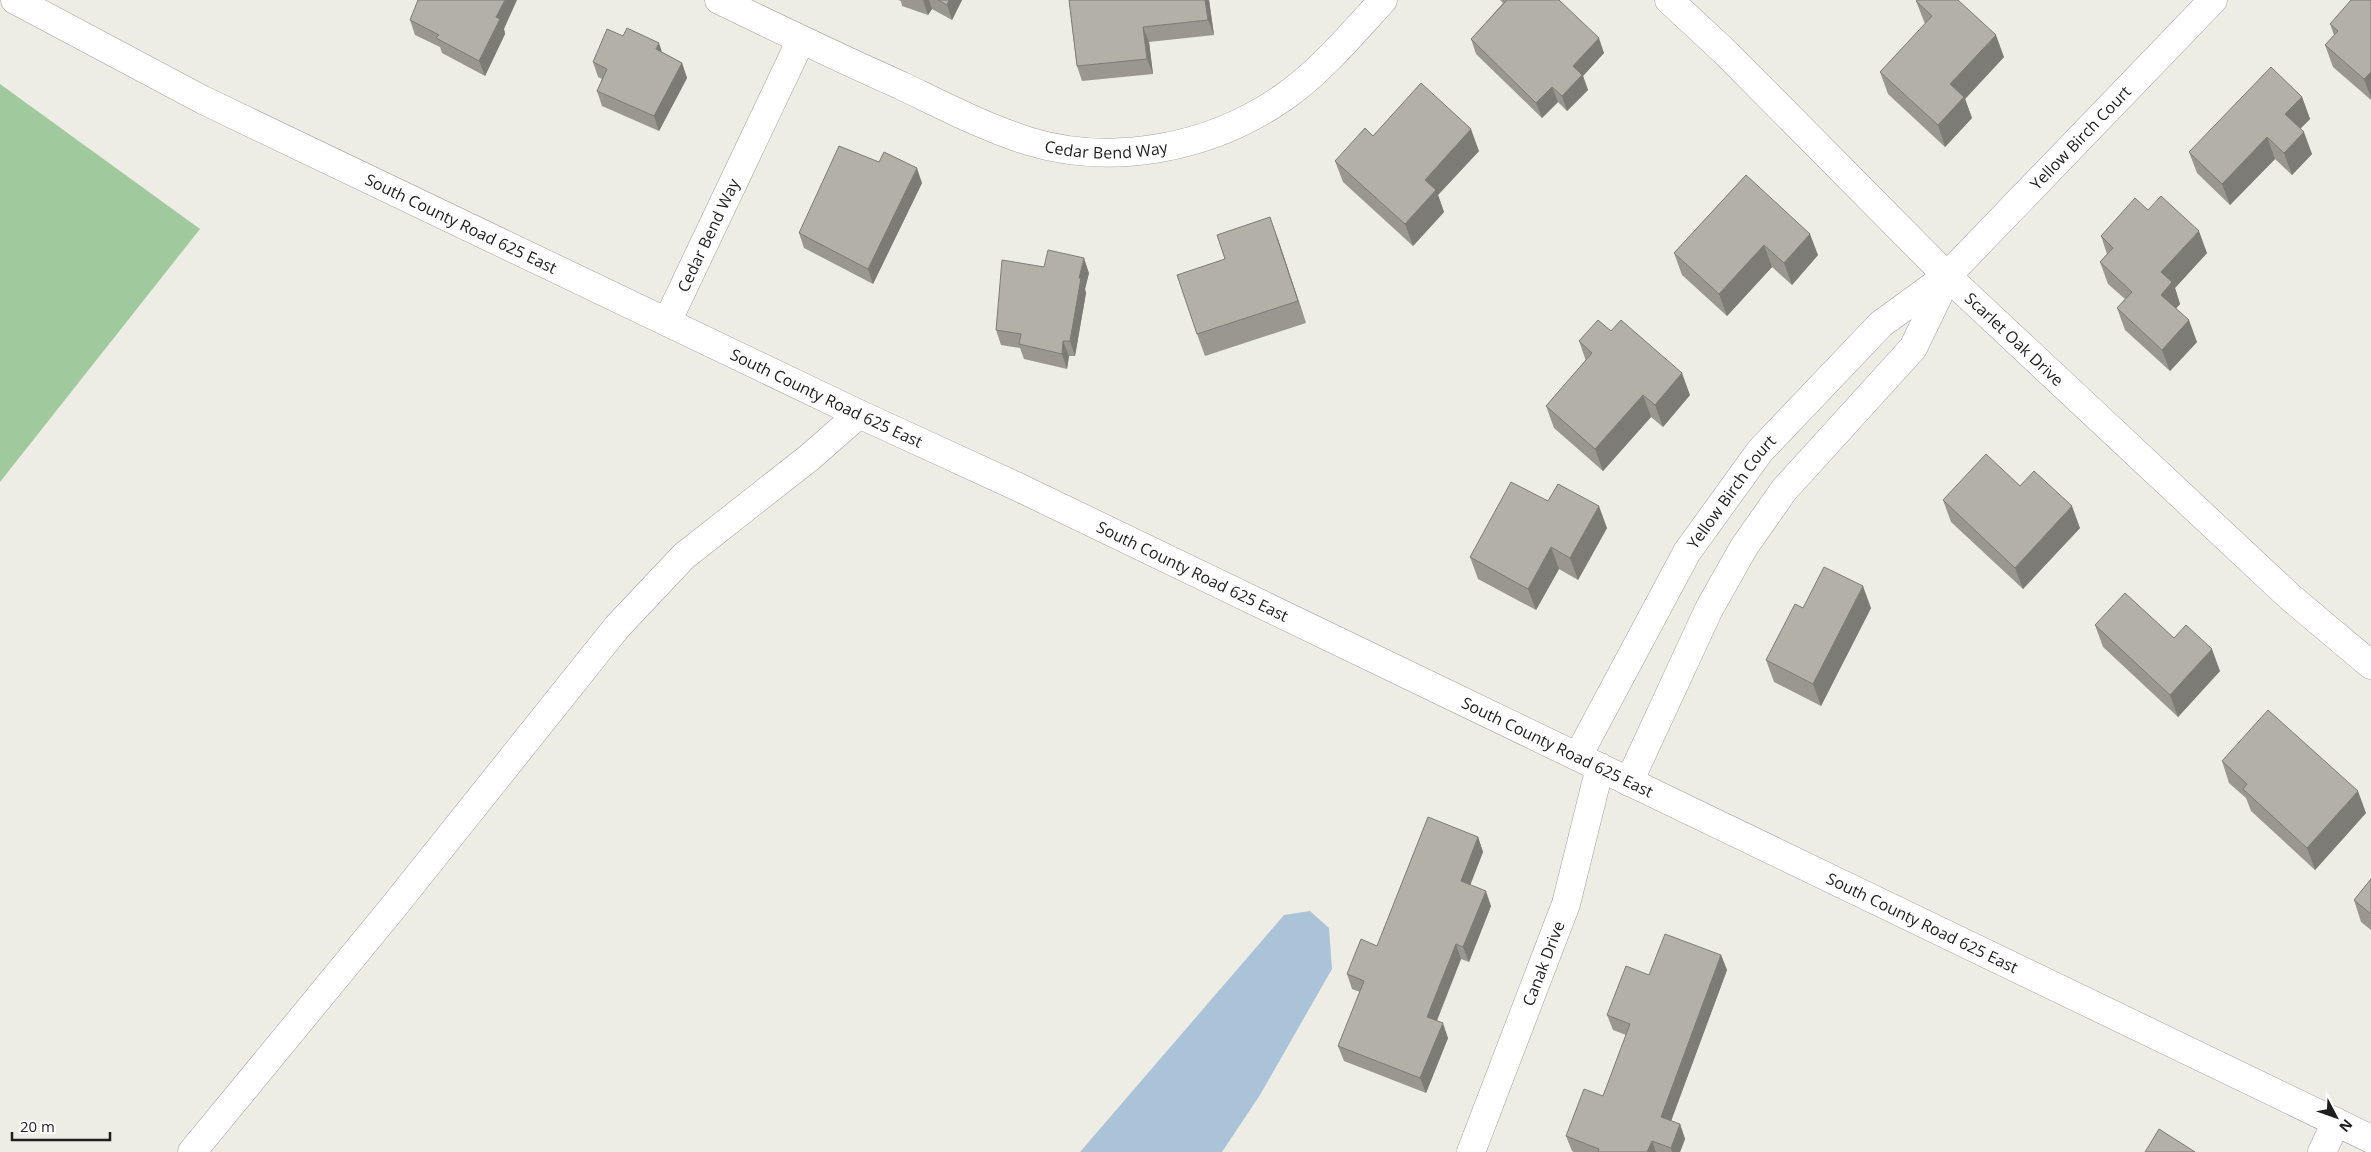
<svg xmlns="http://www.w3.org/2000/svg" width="2371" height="1152" font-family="'Open Sans',sans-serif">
  <rect width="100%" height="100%" fill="#eeede5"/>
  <path fill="#a0ca9e" d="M 0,84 L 200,229 L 0,482 Z"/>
  <path fill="#aac3d8" d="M 1310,911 L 1329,928 L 1332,969 L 1260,1095 L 1222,1152 L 1080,1152 L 1284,915 Z"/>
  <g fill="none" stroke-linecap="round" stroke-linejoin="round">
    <defs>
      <g id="minor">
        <path id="s1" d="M 15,0 L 203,100 L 859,414 L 1018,487 L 2371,1139"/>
        <path id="s2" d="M 719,0 C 779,29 839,58 900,85 C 942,105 984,127 1028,141 C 1113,167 1211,148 1284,97 C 1321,71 1352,34 1383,0"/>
        <path id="s3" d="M 1669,0 L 1726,53 L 1947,276 L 2290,597 L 2371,665"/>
        <path id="s4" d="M 667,322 L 801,40"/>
        <path id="s5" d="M 1578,756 L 1687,552 L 1760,451 L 1881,324 L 1947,276 L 2213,0"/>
        <path d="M 1629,782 L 1709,609 L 1744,547 L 1784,490 L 1913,348 L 1947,278"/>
        <path d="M 192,1152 L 391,910 L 617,627 L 684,556 L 810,457 L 859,414"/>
        <path id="s6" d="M 1471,1152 L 1566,904 L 1600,767"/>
        <path d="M 2322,1152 L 2336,1122"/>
      </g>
    </defs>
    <use href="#minor" stroke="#a2a2a2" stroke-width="29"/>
    <use href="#minor" stroke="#fff" stroke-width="28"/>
  </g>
  <path fill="#9a9790" d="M 898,0 L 962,0 L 952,20 L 932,9 L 928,15 L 902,6 L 901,1 Z
    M 1069,0 L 1209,0 L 1214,35 L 1149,42 L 1153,74 L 1082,81 L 1077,66 Z
    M 1500,0 L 1559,0 L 1604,53 L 1583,76 L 1588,90 L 1567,111 L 1558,102 L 1542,118 L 1476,54 L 1471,39 L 1503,3 Z
    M 2371,0 L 2371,100 L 2333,67 L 2325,45 L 2334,35 L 2330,24 Z
    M 1916,1 L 2004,57 L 1965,99 L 1972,118 L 1945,147 L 1888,94 L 1880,72 L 1925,24 Z
    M 410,20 L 504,29 L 505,34 L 485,76 L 442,53 L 440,47 L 415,35 Z
    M 662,52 L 682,63 L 687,78 L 659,131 L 602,106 L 597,91 L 602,79 L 598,77 L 593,62 Z
    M 2302,97 L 2310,119 L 2300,129 L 2312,154 L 2292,175 L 2275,159 L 2230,205 L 2197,173 L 2189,152 Z
    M 1373,136 L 1479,151 L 1438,195 L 1444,212 L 1413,246 L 1343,182 L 1335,161 Z
    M 1746,175 L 1818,255 L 1792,285 L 1772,267 L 1727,316 L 1682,275 L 1674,253 Z
    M 922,183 L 873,284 L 804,248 L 799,233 Z
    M 2148,210 L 2207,253 L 2175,288 L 2180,304 L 2176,308 L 2197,342 L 2170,371 L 2125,330 L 2117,308 L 2125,299 L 2108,284 L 2100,262 L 2107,254 L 2101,236 Z
    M 1278,239 L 1306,323 L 1205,356 L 1197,334 L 1225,259 Z
    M 1044,267 L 1089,273 L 1085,289 L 1086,293 L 1075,356 L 1069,356 L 1067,369 L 1024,359 L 1020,348 L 1001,345 L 996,330 Z
    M 1611,331 L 1690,395 L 1663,427 L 1651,417 L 1603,471 L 1554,428 L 1546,406 L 1586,361 L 1579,341 Z
    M 2020,486 L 2080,528 L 2023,589 L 1951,522 L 1943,500 Z
    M 1548,501 L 1607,528 L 1578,580 L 1559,569 L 1536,610 L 1478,579 L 1470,557 Z
    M 1803,608 L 1871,608 L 1821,706 L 1774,682 L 1766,660 Z
    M 2095,625 L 2174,638 L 2220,671 L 2178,717 L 2103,647 Z
    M 2222,761 L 2366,813 L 2315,870 L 2251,811 L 2246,798 L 2229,783 Z
    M 1478,837 L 1483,852 L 1470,885 L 1491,906 L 1469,962 L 1461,959 L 1437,1021 L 1448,1038 L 1426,1093 L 1344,1061 L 1338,1046 L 1360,992 L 1352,989 L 1347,974 L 1377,946 Z
    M 2371,879 L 2371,930 L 2361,922 L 2354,900 Z
    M 1721,955 L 1727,970 L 1671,1121 L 1680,1124 L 1685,1139 L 1680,1152 L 1574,1152 L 1572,1151 L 1566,1136 L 1603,1096 L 1626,1035 L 1613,1030 L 1607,1015 L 1649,975 Z"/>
  <path fill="#7d7b76" d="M 505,0 L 517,0 L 504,29 L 505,34 L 485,76 L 479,61 L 496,17 Z
    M 923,0 L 929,0 L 932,9 L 928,15 Z
    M 949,0 L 962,0 L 952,20 L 947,5 Z
    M 1205,0 L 1209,0 L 1214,35 L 1208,20 Z
    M 1143,27 L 1149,42 L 1153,74 L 1147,59 Z
    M 1996,35 L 2004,57 L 1965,99 L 1972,118 L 1945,147 L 1938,125 L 1950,84 Z
    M 1599,38 L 1604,53 L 1583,76 L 1588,90 L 1567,111 L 1562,96 L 1573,66 Z
    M 659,43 L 664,58 L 656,49 Z
    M 682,63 L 687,78 L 659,131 L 654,116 Z
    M 2371,72 L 2371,98 L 2364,79 Z
    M 1552,87 L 1558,102 L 1542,118 L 1536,103 Z
    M 2302,97 L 2310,119 L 2293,136 L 2285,114 Z
    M 1471,129 L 1479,151 L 1438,195 L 1444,212 L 1413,246 L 1405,224 L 1425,180 Z
    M 2304,132 L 2312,154 L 2292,175 L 2284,153 Z
    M 2267,137 L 2275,159 L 2230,205 L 2222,184 Z
    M 917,168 L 922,183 L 873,284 L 868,269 Z
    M 1270,217 L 1278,239 L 1306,323 L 1298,301 Z
    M 2199,231 L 2207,253 L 2175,288 L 2180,304 L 2169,316 L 2161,295 L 2161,272 Z
    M 1810,234 L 1818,255 L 1792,285 L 1784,263 Z
    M 1764,245 L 1772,267 L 1727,316 L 1719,294 Z
    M 1084,258 L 1089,273 L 1085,289 L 1086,293 L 1075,356 L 1070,341 L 1079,278 Z
    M 2189,320 L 2197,342 L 2170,371 L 2162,350 Z
    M 1063,341 L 1069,356 L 1067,369 L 1062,354 Z
    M 1682,373 L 1690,395 L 1663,427 L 1655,405 Z
    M 1643,395 L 1651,417 L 1603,471 L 1595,449 Z
    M 1599,506 L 1607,528 L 1578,580 L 1570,558 Z
    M 2072,506 L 2080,528 L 2023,589 L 2015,568 Z
    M 1551,547 L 1559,569 L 1536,610 L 1528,589 Z
    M 1863,586 L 1871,608 L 1821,706 L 1813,684 Z
    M 2212,649 L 2220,671 L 2178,717 L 2170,695 Z
    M 2358,791 L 2366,813 L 2315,870 L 2307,848 Z
    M 1478,837 L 1483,852 L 1466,896 L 1461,881 Z
    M 1486,891 L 1491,906 L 1469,962 L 1463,947 Z
    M 1456,944 L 1461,959 L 1432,1032 L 1427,1017 Z
    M 1721,955 L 1727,970 L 1667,1132 L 1661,1117 Z
    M 1443,1023 L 1448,1038 L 1426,1093 L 1420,1078 Z
    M 1680,1124 L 1685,1139 L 1680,1152 L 1672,1152 L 1671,1148 Z
    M 1652,1141 L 1656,1152 L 1647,1152 Z"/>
  <path fill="#b3b0a8" stroke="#7d7b76" d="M 418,0 L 505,0 L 496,17 L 500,19 L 479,61 L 436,38 L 439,35 L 410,20 Z
    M 938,0 L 949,0 L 947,5 Z
    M 1069,0 L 1205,0 L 1208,20 L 1143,27 L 1147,59 L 1077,66 Z
    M 1507,0 L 1559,0 L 1599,38 L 1573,66 L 1582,75 L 1562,96 L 1552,87 L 1536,103 L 1471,39 Z
    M 1918,0 L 1958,0 L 1996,35 L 1950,84 L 1964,97 L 1938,125 L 1880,72 L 1932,16 L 1916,1 Z
    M 2351,0 L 2371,0 L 2371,72 L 2364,79 L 2325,45 L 2338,31 L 2330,24 Z
    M 627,28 L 659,43 L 656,49 L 682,63 L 654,116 L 597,91 L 607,69 L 593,62 L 607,29 L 623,36 Z
    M 2271,67 L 2302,97 L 2285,114 L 2304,132 L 2284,153 L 2267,137 L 2222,184 L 2189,152 Z
    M 1421,83 L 1471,129 L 1425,180 L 1436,190 L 1405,224 L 1335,161 L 1365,128 L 1373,136 Z
    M 839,146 L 879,162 L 884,152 L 917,168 L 868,269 L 799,233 Z
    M 1746,175 L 1810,234 L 1784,263 L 1764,245 L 1719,294 L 1674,253 Z
    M 2161,196 L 2199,231 L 2161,272 L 2172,282 L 2161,295 L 2189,320 L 2162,350 L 2117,308 L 2132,292 L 2100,262 L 2113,248 L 2101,236 L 2135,198 L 2148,210 Z
    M 1270,217 L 1298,301 L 1197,334 L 1177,275 L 1225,259 L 1217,235 Z
    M 1048,250 L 1084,258 L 1079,278 L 1081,278 L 1070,341 L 1063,341 L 1062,354 L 1019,344 L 1021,334 L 996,330 L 1002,260 L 1044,267 Z
    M 1598,320 L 1611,331 L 1621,320 L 1682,373 L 1655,405 L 1643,395 L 1595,449 L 1546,406 L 1592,353 L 1579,341 Z
    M 1986,454 L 2020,486 L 2034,471 L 2072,506 L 2015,568 L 1943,500 Z
    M 1511,482 L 1548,501 L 1558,484 L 1599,506 L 1570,558 L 1551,547 L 1528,589 L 1470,557 Z
    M 1824,567 L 1863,586 L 1813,684 L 1766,660 L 1795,604 L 1803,608 Z
    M 2125,593 L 2174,638 L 2186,625 L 2212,649 L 2170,695 L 2095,625 Z
    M 2268,710 L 2358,791 L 2307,848 L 2243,789 L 2247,784 L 2222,761 Z
    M 1428,817 L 1478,837 L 1461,881 L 1486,891 L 1463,947 L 1456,944 L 1427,1017 L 1443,1023 L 1420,1078 L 1338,1046 L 1364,981 L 1347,974 L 1361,939 L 1377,946 Z
    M 2371,879 L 2371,914 L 2354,900 Z
    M 1665,934 L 1721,955 L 1661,1117 L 1680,1124 L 1671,1148 L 1652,1141 L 1647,1152 L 1598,1152 L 1599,1149 L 1566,1136 L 1584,1089 L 1603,1096 L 1630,1024 L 1607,1015 L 1626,966 L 1649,975 Z
    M 2159,1129 L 2195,1152 L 2145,1152 Z"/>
  <g text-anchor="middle" stroke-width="4.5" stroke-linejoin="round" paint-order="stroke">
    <g font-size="16" fill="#1e1e1e" stroke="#fff">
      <text dy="6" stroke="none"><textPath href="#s5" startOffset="805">Yellow Birch Court</textPath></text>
      <text dy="6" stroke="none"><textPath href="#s2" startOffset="419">Cedar Bend Way</textPath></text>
      <text dy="6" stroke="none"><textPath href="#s1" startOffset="499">South County Road 625 East</textPath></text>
      <text dy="6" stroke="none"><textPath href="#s4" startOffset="96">Cedar Bend Way</textPath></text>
      <text dy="6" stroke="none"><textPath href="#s3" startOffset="484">Scarlet Oak Drive</textPath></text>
      <text dy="6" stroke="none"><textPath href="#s1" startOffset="904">South County Road 625 East</textPath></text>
      <text dy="6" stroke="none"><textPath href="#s5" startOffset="306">Yellow Birch Court</textPath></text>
      <text dy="6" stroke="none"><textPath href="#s1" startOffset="1309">South County Road 625 East</textPath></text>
      <text dy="6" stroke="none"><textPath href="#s1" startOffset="1714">South County Road 625 East</textPath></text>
      <text dy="6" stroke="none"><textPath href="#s1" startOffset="2119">South County Road 625 East</textPath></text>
      <text dy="6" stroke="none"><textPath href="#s6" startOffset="202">Canak Drive</textPath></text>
    </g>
  </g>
  <g transform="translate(2336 1117) rotate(131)" stroke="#ffffff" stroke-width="4" paint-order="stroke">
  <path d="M0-4L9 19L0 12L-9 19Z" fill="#1e1e1e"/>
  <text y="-8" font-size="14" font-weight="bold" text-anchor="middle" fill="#1e1e1e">N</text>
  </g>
  <path d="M12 1132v8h98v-8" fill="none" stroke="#1e1e1e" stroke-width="2.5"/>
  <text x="20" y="1132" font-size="15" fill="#1e1e1e" stroke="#ffffff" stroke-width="4" paint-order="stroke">20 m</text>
</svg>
